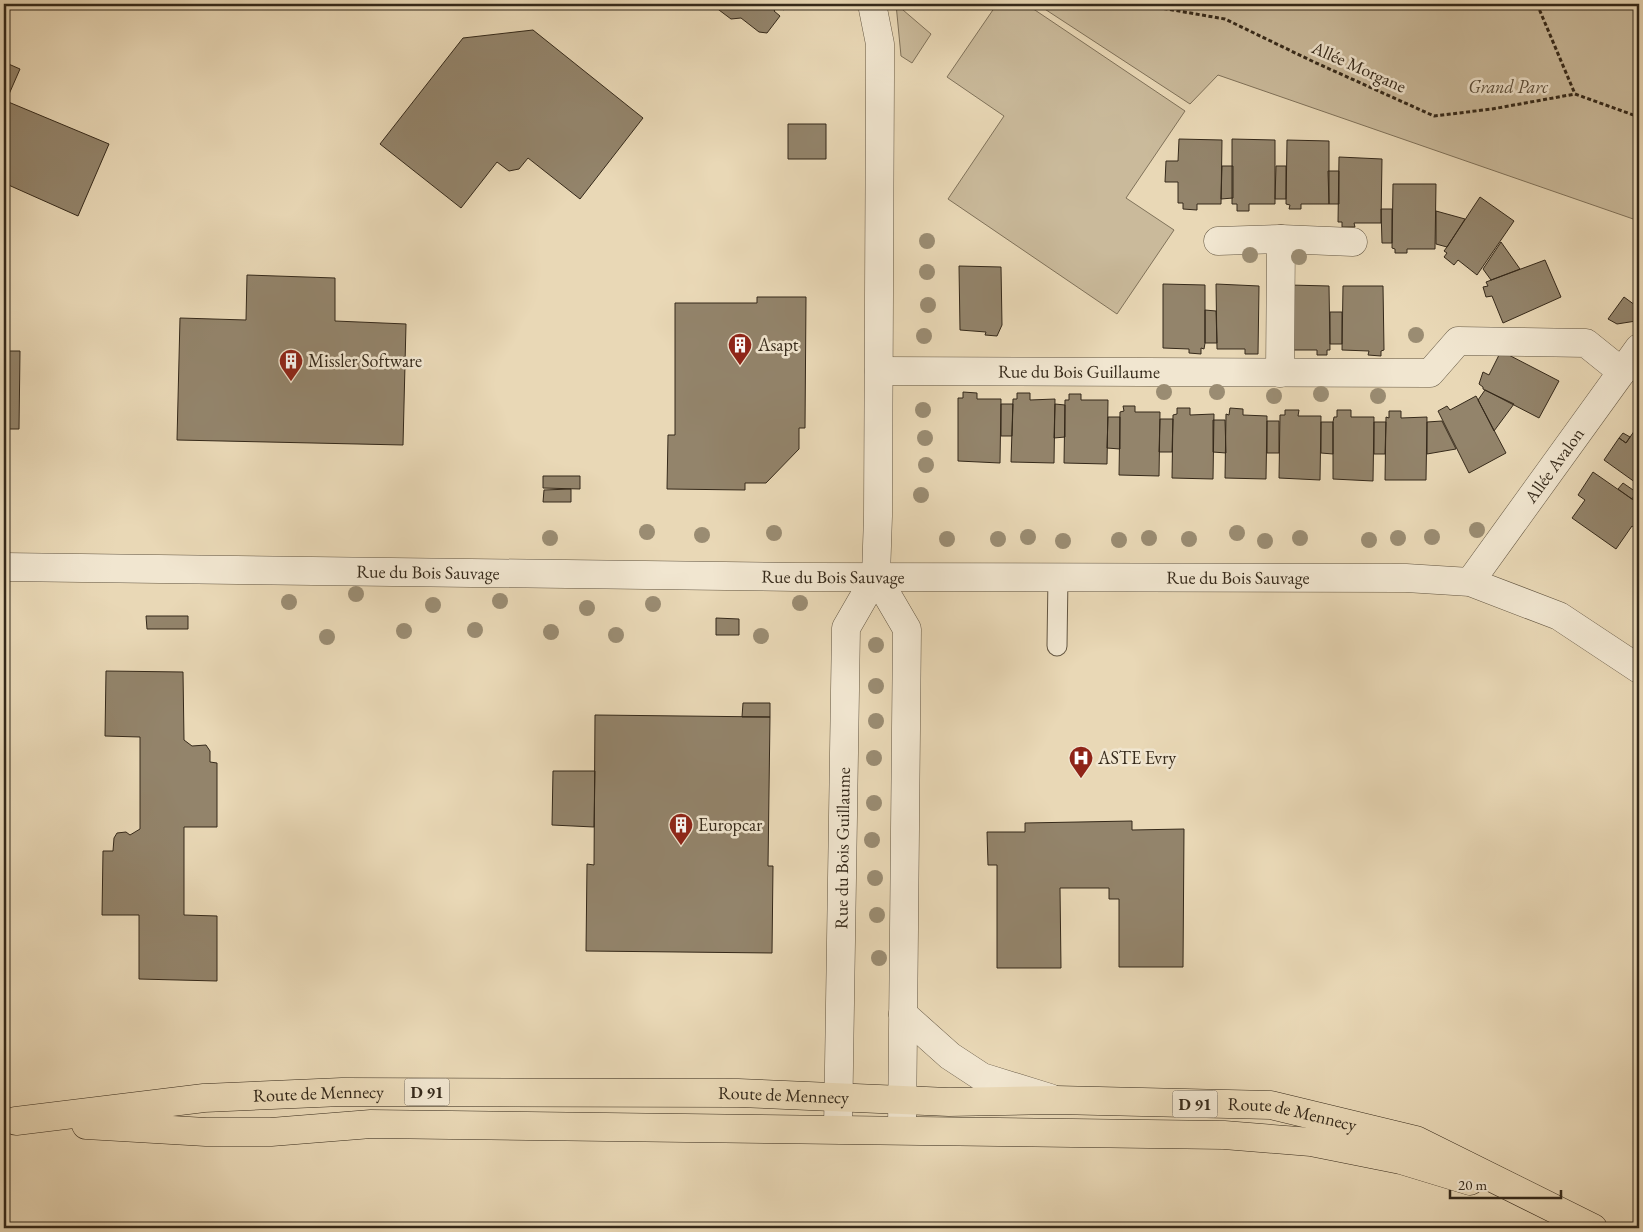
<svg xmlns="http://www.w3.org/2000/svg" width="1643" height="1232" font-family="'EB Garamond',serif">
  <rect width="100%" height="100%" fill="#e9d8b6"/>
  <filter id="stains"><feTurbulence type="fractalNoise" baseFrequency=".004" numOctaves="4"/><feColorMatrix values="0 0 0 0 .2 0 0 0 0 .09 0 0 0 0 .02 0 0 0 .5 -.17"/></filter>
  <radialGradient id="worn" r=".72"><stop offset=".6" stop-color="#630" stop-opacity="0"/><stop offset="1" stop-color="#630" stop-opacity=".3"/></radialGradient>
  <path fill="#caba9b" stroke="#80725a" d="M 896,4 L 931,34 L 912,63 L 901,56 Z
    M 997,4 L 1026,4 L 1185,111 L 1126,198 L 1174,230 L 1117,314 L 948,199 L 1004,116 L 947,77 Z
    M 1037,4 L 1639,4 L 1639,221 L 1218,75 L 1190,104 Z"/>
  <path fill="#93846b" stroke="#35291a" d="M 711,4 L 788,4 L 784,10 L 778,6 L 774,11 L 780,16 L 767,33 L 759,32 L 741,18 L 731,19 Z
    M 533,30 L 643,118 L 580,199 L 528,158 L 519,169 L 509,171 L 497,162 L 461,208 L 380,144 L 463,38 Z
    M 4,62 L 20,69 L 6,101 L 109,144 L 78,216 L 4,183 Z
    M 788,124 L 826,124 L 826,159 L 788,159 Z
    M 1179,139 L 1222,140 L 1221,204 L 1197,204 L 1197,210 L 1183,209 L 1183,203 L 1178,203 L 1178,182 L 1165,182 L 1166,161 L 1178,161 Z
    M 1232,139 L 1275,140 L 1275,204 L 1249,204 L 1249,211 L 1237,211 L 1237,204 L 1232,204 Z
    M 1287,140 L 1329,141 L 1329,204 L 1301,204 L 1301,209 L 1289,209 L 1290,205 L 1286,204 Z
    M 1339,157 L 1382,159 L 1381,223 L 1354,223 L 1355,227 L 1342,227 L 1342,222 L 1338,222 Z
    M 1222,166 L 1233,166 L 1233,198 L 1221,199 Z
    M 1276,166 L 1286,166 L 1286,199 L 1275,199 Z
    M 1328,171 L 1339,171 L 1339,204 L 1329,204 Z
    M 1393,184 L 1436,184 L 1435,249 L 1407,249 L 1407,253 L 1395,253 L 1395,249 L 1392,248 Z
    M 1480,197 L 1514,221 L 1477,275 L 1458,260 L 1454,265 L 1444,257 L 1447,253 L 1444,251 L 1447,247 Z
    M 1381,209 L 1392,209 L 1392,243 L 1382,243 Z
    M 1436,211 L 1465,219 L 1447,247 L 1436,244 Z
    M 1501,242 L 1520,269 L 1491,280 L 1483,269 Z
    M 1545,260 L 1561,297 L 1503,323 L 1492,296 L 1486,297 L 1483,287 L 1488,286 L 1486,282 Z
    M 959,266 L 1001,267 L 1002,325 L 997,336 L 985,335 L 986,332 L 960,330 Z
    M 247,275 L 335,278 L 335,321 L 406,324 L 403,445 L 177,440 L 180,318 L 246,320 Z
    M 1163,284 L 1205,285 L 1205,343 L 1204,349 L 1201,348 L 1201,354 L 1189,353 L 1189,349 L 1163,348 Z
    M 1216,284 L 1259,286 L 1258,354 L 1245,354 L 1245,349 L 1217,349 Z
    M 1289,285 L 1329,286 L 1330,350 L 1327,350 L 1327,355 L 1317,355 L 1317,350 L 1289,350 Z
    M 1343,286 L 1383,286 L 1384,350 L 1381,351 L 1381,356 L 1368,355 L 1369,351 L 1342,350 Z
    M 757,297 L 806,297 L 805,428 L 799,428 L 799,449 L 766,483 L 745,483 L 745,490 L 667,489 L 668,435 L 675,435 L 675,303 L 757,303 Z
    M 1624,297 L 1639,308 L 1639,316 L 1636,321 L 1617,324 L 1608,319 Z
    M 1205,310 L 1216,311 L 1217,343 L 1205,343 Z
    M 1330,312 L 1342,312 L 1342,344 L 1330,344 Z
    M 4,351 L 20,351 L 19,429 L 4,429 Z
    M 1501,351 L 1559,381 L 1539,418 L 1483,389 L 1483,387 L 1479,384 L 1483,372 L 1489,375 Z
    M 1485,390 L 1514,404 L 1494,431 L 1478,400 Z
    M 963,392 L 977,393 L 977,399 L 1001,399 L 1000,463 L 958,461 L 958,398 L 963,398 Z
    M 1017,393 L 1030,393 L 1030,400 L 1055,399 L 1054,463 L 1011,462 L 1013,399 L 1017,399 Z
    M 1069,394 L 1081,394 L 1081,400 L 1108,400 L 1107,464 L 1064,463 L 1065,400 L 1069,400 Z
    M 1476,396 L 1506,453 L 1469,473 L 1438,411 L 1447,406 L 1450,410 Z
    M 1001,404 L 1013,404 L 1012,436 L 1001,436 Z
    M 1055,404 L 1065,405 L 1065,437 L 1054,438 Z
    M 1123,406 L 1135,406 L 1135,412 L 1160,412 L 1159,476 L 1119,475 L 1120,412 L 1124,411 Z
    M 1177,408 L 1190,408 L 1190,415 L 1214,414 L 1213,479 L 1172,478 L 1173,415 L 1177,414 Z
    M 1230,408 L 1243,409 L 1243,415 L 1267,416 L 1266,479 L 1225,478 L 1226,414 L 1229,415 Z
    M 1285,410 L 1299,410 L 1298,416 L 1321,416 L 1320,480 L 1279,478 L 1280,415 L 1285,415 Z
    M 1337,410 L 1351,410 L 1351,417 L 1374,417 L 1373,481 L 1333,479 L 1333,422 L 1334,417 L 1337,417 Z
    M 1389,411 L 1401,411 L 1401,418 L 1427,417 L 1426,480 L 1385,480 L 1386,417 L 1389,418 Z
    M 1108,417 L 1120,417 L 1120,449 L 1107,448 Z
    M 1160,419 L 1173,419 L 1172,452 L 1159,452 Z
    M 1213,420 L 1225,420 L 1226,453 L 1213,452 Z
    M 1267,421 L 1279,421 L 1279,453 L 1267,453 Z
    M 1442,421 L 1456,449 L 1427,454 L 1427,422 Z
    M 1321,422 L 1333,422 L 1333,454 L 1321,453 Z
    M 1374,422 L 1386,422 L 1385,454 L 1374,454 Z
    M 1639,424 L 1639,485 L 1604,460 L 1619,438 L 1626,443 Z
    M 1623,433 L 1630,437 L 1626,443 L 1619,438 Z
    M 1593,472 L 1639,504 L 1639,529 L 1638,530 L 1632,526 L 1616,549 L 1572,518 L 1585,500 L 1578,495 Z
    M 543,476 L 580,476 L 580,489 L 543,488 Z
    M 1623,483 L 1636,492 L 1632,499 L 1618,489 Z
    M 571,489 L 571,502 L 543,502 L 544,490 Z
    M 146,616 L 188,616 L 188,629 L 147,629 Z
    M 716,618 L 739,619 L 739,635 L 716,635 Z
    M 106,671 L 183,672 L 184,740 L 192,746 L 206,745 L 210,751 L 210,762 L 217,763 L 217,827 L 184,827 L 184,915 L 217,916 L 217,981 L 139,979 L 139,915 L 102,915 L 103,851 L 113,851 L 114,838 L 117,833 L 126,832 L 130,835 L 140,829 L 140,737 L 105,736 Z
    M 743,703 L 770,703 L 770,717 L 742,717 Z
    M 595,715 L 770,717 L 768,866 L 773,866 L 772,953 L 586,951 L 587,864 L 594,865 Z
    M 553,771 L 595,771 L 594,827 L 552,825 Z
    M 1132,821 L 1132,830 L 1184,829 L 1183,967 L 1119,967 L 1119,899 L 1109,899 L 1109,888 L 1060,888 L 1061,968 L 997,968 L 997,865 L 988,865 L 987,832 L 1025,832 L 1025,823 Z"/>
  <g fill="none" stroke-linecap="round" stroke-linejoin="round">
    <defs>
      <path id="service" d="M 1057,646 L 1058,576"/>
      <g id="minor">
        <path d="M 1281,239 L 1353,242"/>
        <path d="M 1218,241 L 1281,239 L 1280,373"/>
        <path id="s1" d="M 879,371 L 1430,373 L 1458,341 L 1586,343 L 1622,372"/>
        <path id="s2" d="M 4,567 L 795,577 L 1406,578 L 1470,582 L 1559,616 L 1639,669"/>
        <path d="M 876,576 L 907,629 L 902,1130"/>
        <path id="s3" d="M 1470,582 L 1639,348"/>
        <path d="M 903,1014 L 950,1056 L 982,1077 L 1050,1098"/>
        <path id="s4" d="M 838,1129 L 846,628 L 876,576 L 878,516 L 880,76 L 880,44 L 872,4"/>
      </g>
      <g id="primary">
        <path id="s5" d="M 16,1121 L 204,1098 L 342,1092 L 738,1093 L 949,1102 L 1056,1100 L 1271,1105 L 1416,1140 L 1593,1228"/>
        <path d="M 86,1125 L 206,1132 L 271,1132 L 371,1124 L 1224,1135 L 1311,1142 L 1401,1160 L 1470,1181"/>
      </g>
    </defs>
    <use href="#service" stroke="#625541" stroke-width="21"/>
    <use href="#minor" stroke="#625541" stroke-width="29"/>
    <use href="#primary" stroke="#35291a" stroke-width="29"/>
    <path stroke="#35291a" stroke-width="3" stroke-dasharray="4 2.5" stroke-linecap="butt" d="M 1138,4 L 1225,19 L 1314,62 L 1434,116 L 1492,109 L 1575,94 L 1639,117
      M 1537,4 L 1575,94"/>
    <use href="#service" stroke="#f1e6d0" stroke-width="19"/>
    <use href="#minor" stroke="#f1e6d0" stroke-width="28"/>
    <use href="#primary" stroke="#e9d8b6" stroke-width="28"/>
  </g>
  <g fill="#9a8c72">
    <circle cx="927" cy="241" r="8"/>
    <circle cx="1250" cy="255" r="8"/>
    <circle cx="1299" cy="257" r="8"/>
    <circle cx="927" cy="272" r="8"/>
    <circle cx="928" cy="305" r="8"/>
    <circle cx="1416" cy="335" r="8"/>
    <circle cx="924" cy="336" r="8"/>
    <circle cx="1164" cy="392" r="8"/>
    <circle cx="1217" cy="392" r="8"/>
    <circle cx="1321" cy="394" r="8"/>
    <circle cx="1274" cy="396" r="8"/>
    <circle cx="1378" cy="396" r="8"/>
    <circle cx="923" cy="410" r="8"/>
    <circle cx="925" cy="438" r="8"/>
    <circle cx="926" cy="465" r="8"/>
    <circle cx="921" cy="495" r="8"/>
    <circle cx="1477" cy="530" r="8"/>
    <circle cx="647" cy="532" r="8"/>
    <circle cx="774" cy="533" r="8"/>
    <circle cx="1237" cy="533" r="8"/>
    <circle cx="702" cy="535" r="8"/>
    <circle cx="1028" cy="537" r="8"/>
    <circle cx="1432" cy="537" r="8"/>
    <circle cx="550" cy="538" r="8"/>
    <circle cx="1149" cy="538" r="8"/>
    <circle cx="1300" cy="538" r="8"/>
    <circle cx="1398" cy="538" r="8"/>
    <circle cx="947" cy="539" r="8"/>
    <circle cx="998" cy="539" r="8"/>
    <circle cx="1189" cy="539" r="8"/>
    <circle cx="1119" cy="540" r="8"/>
    <circle cx="1369" cy="540" r="8"/>
    <circle cx="1063" cy="541" r="8"/>
    <circle cx="1265" cy="541" r="8"/>
    <circle cx="356" cy="594" r="8"/>
    <circle cx="500" cy="601" r="8"/>
    <circle cx="289" cy="602" r="8"/>
    <circle cx="800" cy="603" r="8"/>
    <circle cx="653" cy="604" r="8"/>
    <circle cx="433" cy="605" r="8"/>
    <circle cx="587" cy="608" r="8"/>
    <circle cx="475" cy="630" r="8"/>
    <circle cx="404" cy="631" r="8"/>
    <circle cx="551" cy="632" r="8"/>
    <circle cx="616" cy="635" r="8"/>
    <circle cx="761" cy="636" r="8"/>
    <circle cx="327" cy="637" r="8"/>
    <circle cx="876" cy="645" r="8"/>
    <circle cx="876" cy="686" r="8"/>
    <circle cx="876" cy="721" r="8"/>
    <circle cx="874" cy="758" r="8"/>
    <circle cx="874" cy="803" r="8"/>
    <circle cx="872" cy="840" r="8"/>
    <circle cx="875" cy="878" r="8"/>
    <circle cx="877" cy="915" r="8"/>
    <circle cx="879" cy="958" r="8"/>
  </g>
  <defs>
    <symbol id="building-pin" viewBox="-11 -11 22 30"><path d="M0 17L-7.5 6A9.5 9.5 0 1 1 7.5 6Z" fill="#8f2418" stroke="#f1e6d0"/><path d="M-4-6H4V6H1V3H-1V6H-4ZM-2.5-4.3h1.7v1.8h-1.7ZM.8-4.3h1.7v1.8H.8ZM-2.5-1h1.7V.8h-1.7ZM.8-1h1.7V.8H.8Z" fill="#fff"/></symbol>
    <symbol id="hospital-pin" viewBox="-11 -11 22 30"><path d="M0 17L-7.5 6A9.5 9.5 0 1 1 7.5 6Z" fill="#8f2418" stroke="#f1e6d0"/><path d="M-5-5h3v3.5h4V-5h3V5h-3V1.5h-4V5h-3Z" fill="#fff"/></symbol>
  </defs>
  <g fill-rule="evenodd">
    <use href="#building-pin" x="726" y="331" width="28" height="38"/>
    <use href="#building-pin" x="277" y="347" width="28" height="38"/>
    <use href="#hospital-pin" x="1067" y="744" width="28" height="38"/>
    <use href="#building-pin" x="667" y="811" width="28" height="38"/>
  </g>
  <g text-anchor="middle" stroke-width="5" stroke-linejoin="round" paint-order="stroke">
    <g fill="#f1e6d0" stroke="#6d6251" stroke-width="1">
      <rect x="404.5" y="1078.5" width="45" height="27" rx="4"/>
      <rect x="1172.5" y="1090.5" width="45" height="27" rx="4"/>
    </g>
    <g font-size="16" font-weight="bold" fill="#35291a">
      <text x="427" y="1098">D 91</text>
      <text x="1195" y="1110">D 91</text>
    </g>
    <g font-size="18" fill="#35291a" stroke="#f1e6d0">
      <text transform="translate(1359 67) rotate(24)" y="6">Allée Morgane</text>
      <text dy="6" stroke="none"><textPath href="#s1" startOffset="200">Rue du Bois Guillaume</textPath></text>
      <text dy="6" stroke="none"><textPath href="#s3" startOffset="144">Allée Avalon</textPath></text>
      <text dy="6" stroke="none"><textPath href="#s2" startOffset="424">Rue du Bois Sauvage</textPath></text>
      <text dy="6" stroke="none"><textPath href="#s2" startOffset="829">Rue du Bois Sauvage</textPath></text>
      <text dy="6" stroke="none"><textPath href="#s2" startOffset="1234">Rue du Bois Sauvage</textPath></text>
      <text dy="6" stroke="none"><textPath href="#s4" startOffset="281">Rue du Bois Guillaume</textPath></text>
      <text dy="6" stroke="none"><textPath href="#s5" startOffset="304">Route de Mennecy</textPath></text>
      <text dy="6" stroke="none"><textPath href="#s5" startOffset="769">Route de Mennecy</textPath></text>
      <text dy="6" stroke="none"><textPath href="#s5" startOffset="1279">Route de Mennecy</textPath></text>
    </g>
    <g font-size="18" font-style="italic" fill="#5a4d3a" stroke="#f1e6d0">
      <text x="1508" y="93">Grand Parc</text>
    </g>
    <g font-size="18" fill="#35291a" stroke="#f1e6d0" text-anchor="start">
      <text x="758" y="351">Asapt</text>
      <text x="308" y="367">Missler Software</text>
      <text x="1098" y="764">ASTE Evry</text>
      <text x="698" y="831">Europcar</text>
    </g>
  </g>
  <rect width="1643" height="1232" fill="none" stroke="#e9d8b6" stroke-width="20"/>
  <rect x="5" y="5" width="1633" height="1222" fill="none" stroke="#35291a" stroke-width="2.5"/>
  <rect x="10" y="10" width="1623" height="1212" fill="none" stroke="#35291a"/>
  <path d="M1450 1190v8h111v-8" fill="none" stroke="#35291a" stroke-width="2.5"/>
  <text x="1458" y="1190" font-size="15" fill="#35291a" stroke="#f1e6d0" stroke-width="4" paint-order="stroke">20 m</text>
  <rect width="100%" height="100%" filter="url(#stains)"/>
  <rect width="100%" height="100%" fill="url(#worn)"/>
</svg>
